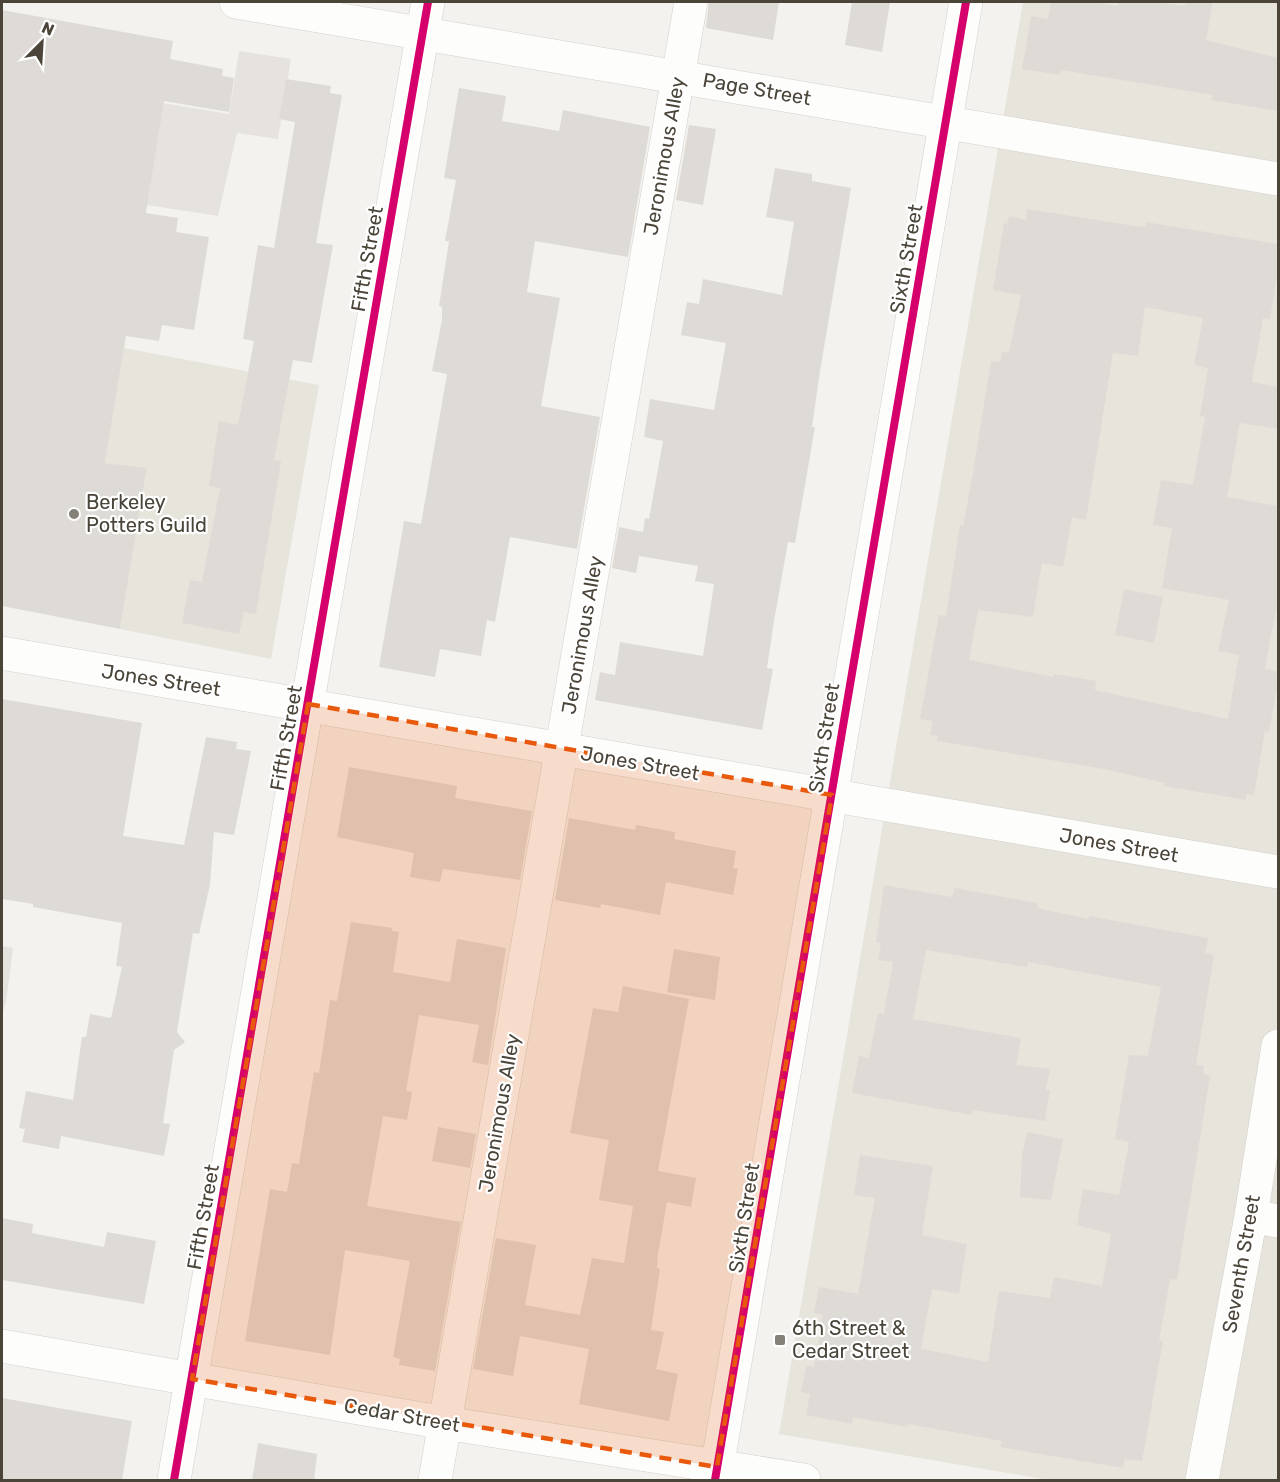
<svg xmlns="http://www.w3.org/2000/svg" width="1280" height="1482" font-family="Rubik,sans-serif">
  <rect width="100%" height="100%" fill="#f4f2ee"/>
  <path fill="#e7e4dc" d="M 1023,2 L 1278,2 L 1278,1480 L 1048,1480 L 779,1434 Z
    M 124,348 L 319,385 L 271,659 L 120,629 L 147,469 L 105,463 Z"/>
  <path fill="#e6e3df" d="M 239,51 L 291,59 L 278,139 L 237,133 L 218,216 L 147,205 L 163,103 L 229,114 Z
    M 2,946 L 13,948 L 6,1002 L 2,1014 Z"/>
  <path fill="#dedbd6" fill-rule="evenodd" d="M 709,2 L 779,2 L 773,40 L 706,28 Z
    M 852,2 L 890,2 L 882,52 L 845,45 Z
    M 1051,2 L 1092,2 L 1118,6 L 1119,2 L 1156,2 L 1185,6 L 1185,2 L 1213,2 L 1206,40 L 1278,58 L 1278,111 L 1211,100 L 1213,95 L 1061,70 L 1060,75 L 1022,69 L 1031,16 L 1048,19 Z
    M 2,10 L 173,41 L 170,59 L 223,69 L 222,76 L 234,78 L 229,112 L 164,101 L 146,213 L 178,218 L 176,232 L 209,237 L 194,330 L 162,325 L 159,341 L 126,336 L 105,463 L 147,468 L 120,629 L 2,606 Z
    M 286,79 L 331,86 L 330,93 L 342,95 L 316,243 L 333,245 L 312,363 L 293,360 L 274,460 L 281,461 L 256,614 L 244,612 L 239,634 L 182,623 L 190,580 L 202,582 L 220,488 L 209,486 L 219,421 L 238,425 L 254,341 L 243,339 L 258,245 L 274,248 L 295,122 L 279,119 Z
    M 459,88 L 506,96 L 502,121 L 559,131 L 563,110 L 650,127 L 628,257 L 535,241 L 527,292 L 560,298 L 541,406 L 600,417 L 577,549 L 510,537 L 495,622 L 487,620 L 481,656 L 440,649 L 435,677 L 379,667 L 404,521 L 421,524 L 447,374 L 432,371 L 442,320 L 442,307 L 439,306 L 449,241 L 445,241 L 456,180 L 444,178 Z
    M 689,125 L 716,129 L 703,205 L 676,200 Z
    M 775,168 L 812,174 L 812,181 L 851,188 L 820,371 L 812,427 L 815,427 L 795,543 L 788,542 L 774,621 L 767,668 L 773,669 L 762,730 L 595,700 L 600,672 L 615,675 L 620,642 L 703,656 L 714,584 L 695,581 L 698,566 L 639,556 L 636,573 L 612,568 L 619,527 L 643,532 L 645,518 L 649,519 L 663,441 L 644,437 L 650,399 L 714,410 L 726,343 L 681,335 L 687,302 L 699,304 L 703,279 L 782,295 L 794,222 L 766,217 Z
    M 1027,209 L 1135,226 L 1146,227 L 1146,222 L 1278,244 L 1278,268 L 1270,319 L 1263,318 L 1252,382 L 1278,387 L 1278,429 L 1240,423 L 1227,497 L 1278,506 L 1278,599 L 1265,669 L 1278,672 L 1278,682 L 1269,732 L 1265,731 L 1254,795 L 1246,794 L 1246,800 L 1164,786 L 1165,783 L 1104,769 L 937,741 L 938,736 L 930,735 L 933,721 L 920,719 L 939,615 L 946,616 L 960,525 L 963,526 L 973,473 L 991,361 L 1000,362 L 1002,352 L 1009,353 L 1021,295 L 993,290 L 1004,223 L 1007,224 L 1009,216 L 1026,220 ZM 1145,307 L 1203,318 L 1194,365 L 1208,368 L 1200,416 L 1205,417 L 1193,485 L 1161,480 L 1153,525 L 1172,528 L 1162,588 L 1229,600 L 1218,651 L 1239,655 L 1228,719 L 1095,690 L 1096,681 L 1054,674 L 1054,677 L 969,660 L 978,610 L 1033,617 L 1042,563 L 1063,567 L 1072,517 L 1086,520 L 1113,353 L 1138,356 Z
    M 1124,589 L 1163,597 L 1154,643 L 1115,635 Z
    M 2,699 L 142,723 L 123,836 L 184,845 L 206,737 L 237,742 L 236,749 L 251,751 L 234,835 L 214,832 L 210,884 L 199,934 L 193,933 L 177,1032 L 185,1042 L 174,1050 L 163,1123 L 170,1124 L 164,1156 L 61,1136 L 59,1149 L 22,1142 L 25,1129 L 19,1128 L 26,1091 L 73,1100 L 82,1037 L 86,1037 L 90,1014 L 111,1018 L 122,967 L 116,966 L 122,923 L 33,907 L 33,904 L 2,899 Z
    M 349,767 L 457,786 L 455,798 L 532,811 L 520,880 L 443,869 L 440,882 L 410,877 L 414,853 L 337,837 Z
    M 569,818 L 635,830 L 636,825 L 675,832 L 674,839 L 736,851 L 733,868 L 738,869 L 733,895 L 666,882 L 660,915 L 601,904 L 600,908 L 555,900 Z
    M 884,885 L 952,897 L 955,888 L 1038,903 L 1037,908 L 1089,919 L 1089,916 L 1208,938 L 1205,953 L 1214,955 L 1196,1065 L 1204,1066 L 1203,1074 L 1210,1076 L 1177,1280 L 1170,1279 L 1159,1341 L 1163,1341 L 1142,1461 L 1125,1459 L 1123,1468 L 1000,1447 L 1002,1441 L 908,1424 L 907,1427 L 853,1417 L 852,1424 L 806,1415 L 810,1394 L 801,1392 L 806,1366 L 814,1367 L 823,1315 L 814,1313 L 819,1287 L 858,1294 L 875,1198 L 854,1195 L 860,1155 L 933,1166 L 922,1235 L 967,1244 L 959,1294 L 932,1289 L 921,1349 L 988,1362 L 999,1291 L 1050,1298 L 1054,1277 L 1102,1286 L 1111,1234 L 1077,1225 L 1083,1189 L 1119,1195 L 1129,1142 L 1115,1139 L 1129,1055 L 1148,1056 L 1161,987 L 1028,962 L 1027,967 L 926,950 L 913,1019 L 1021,1038 L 1016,1065 L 1050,1069 L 1046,1090 L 1050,1090 L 1045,1121 L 973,1110 L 972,1115 L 852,1093 L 859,1056 L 869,1058 L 878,1013 L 884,1014 L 893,962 L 878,960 L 881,943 L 876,942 Z
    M 351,922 L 392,928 L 392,931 L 399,932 L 393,972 L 450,982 L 457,939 L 506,948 L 488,1065 L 472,1062 L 479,1025 L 419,1015 L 406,1091 L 412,1092 L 407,1120 L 383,1116 L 367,1206 L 461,1222 L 435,1371 L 399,1365 L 400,1359 L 393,1357 L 410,1261 L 345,1250 L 330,1355 L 245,1341 L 270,1189 L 287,1192 L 292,1163 L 299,1164 L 314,1072 L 319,1073 L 330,1000 L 337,1001 Z
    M 674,949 L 720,957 L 715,1000 L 667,992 Z
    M 623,986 L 689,999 L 658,1171 L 696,1178 L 691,1207 L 667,1202 L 658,1254 L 657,1268 L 660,1269 L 651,1330 L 664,1332 L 656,1369 L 678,1374 L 669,1421 L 579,1404 L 589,1349 L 520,1336 L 513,1376 L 473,1369 L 496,1238 L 536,1245 L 525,1305 L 580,1315 L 592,1258 L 624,1263 L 633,1206 L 599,1200 L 609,1140 L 570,1133 L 593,1008 L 618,1012 Z
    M 438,1127 L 476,1134 L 470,1168 L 432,1161 Z
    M 1027,1132 L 1063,1139 L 1051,1200 L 1020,1197 L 1022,1156 Z
    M 2,1218 L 33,1224 L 32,1233 L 104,1247 L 107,1232 L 156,1241 L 144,1304 L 2,1280 Z
    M 2,1398 L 132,1421 L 122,1480 L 2,1480 Z
    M 258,1443 L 317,1454 L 314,1480 L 252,1480 Z"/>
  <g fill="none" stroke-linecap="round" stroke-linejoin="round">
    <defs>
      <path id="minor" d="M 236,2 L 1278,179
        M 2,653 L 1278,872
        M 1251,1216 L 1278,1221
        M 2,1346 L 445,1423 L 804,1480
        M 174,1480 L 428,2
        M 435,1480 L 691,2
        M 715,1480 L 966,2
        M 1202,1480 L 1251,1216 L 1278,1046"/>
    </defs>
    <use href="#minor" stroke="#d2d0cb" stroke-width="34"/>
    <use href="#minor" stroke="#fdfdfc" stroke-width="33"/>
    <defs>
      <path id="cycleway" d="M 174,1480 L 428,2
        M 715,1480 L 966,2"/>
    </defs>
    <use href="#cycleway" stroke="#fff" stroke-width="11"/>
    <use href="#cycleway" stroke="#d6006c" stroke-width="8"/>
  </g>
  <path fill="#e8590c" fill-opacity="0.2" stroke="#e8590c" stroke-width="4.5" stroke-dasharray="12 8" stroke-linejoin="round" d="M 308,704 L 832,795 L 717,1467 L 192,1379 Z"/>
  <g fill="#868178" stroke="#fff" stroke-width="2">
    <circle cx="74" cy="514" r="6"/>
    <rect x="774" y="1334" width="12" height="12" rx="3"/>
  </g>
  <g text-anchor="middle" stroke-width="4.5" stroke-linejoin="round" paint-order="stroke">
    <g font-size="20" fill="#4b4439" stroke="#fff">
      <text transform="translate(757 89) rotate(10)" y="7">Page Street</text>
      <text transform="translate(664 156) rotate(-80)" y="7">Jeronimous Alley</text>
      <text transform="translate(367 259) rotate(-80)" y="7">Fifth Street</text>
      <text transform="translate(906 259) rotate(-80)" y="7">Sixth Street</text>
      <text transform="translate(582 635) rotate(-80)" y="7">Jeronimous Alley</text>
      <text transform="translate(161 680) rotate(9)" y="7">Jones Street</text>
      <text transform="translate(286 738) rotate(-80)" y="7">Fifth Street</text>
      <text transform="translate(824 738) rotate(-81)" y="7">Sixth Street</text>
      <text transform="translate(640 763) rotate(10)" y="7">Jones Street</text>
      <text transform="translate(1119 845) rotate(10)" y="7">Jones Street</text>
      <text transform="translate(499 1113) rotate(-80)" y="7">Jeronimous Alley</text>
      <text transform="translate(203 1217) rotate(-80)" y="7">Fifth Street</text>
      <text transform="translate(744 1218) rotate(-81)" y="7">Sixth Street</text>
      <text transform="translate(1241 1264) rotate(-80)" y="7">Seventh Street</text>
      <text transform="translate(402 1415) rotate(10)" y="7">Cedar Street</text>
    </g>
    <g font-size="20" fill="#4b4439" stroke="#fff" text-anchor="start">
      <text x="86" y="509">Berkeley<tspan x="86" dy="23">Potters Guild</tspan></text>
      <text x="792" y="1335">6th Street &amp;<tspan x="792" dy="23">Cedar Street</tspan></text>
    </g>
  </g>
  <rect width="1280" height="1482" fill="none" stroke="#4b4439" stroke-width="6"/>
  <g transform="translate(42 42) rotate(24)" stroke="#ffffff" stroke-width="4.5" paint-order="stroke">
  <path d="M0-4.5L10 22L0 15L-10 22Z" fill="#4b4439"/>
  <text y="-9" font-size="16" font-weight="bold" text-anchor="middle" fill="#4b4439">N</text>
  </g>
</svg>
